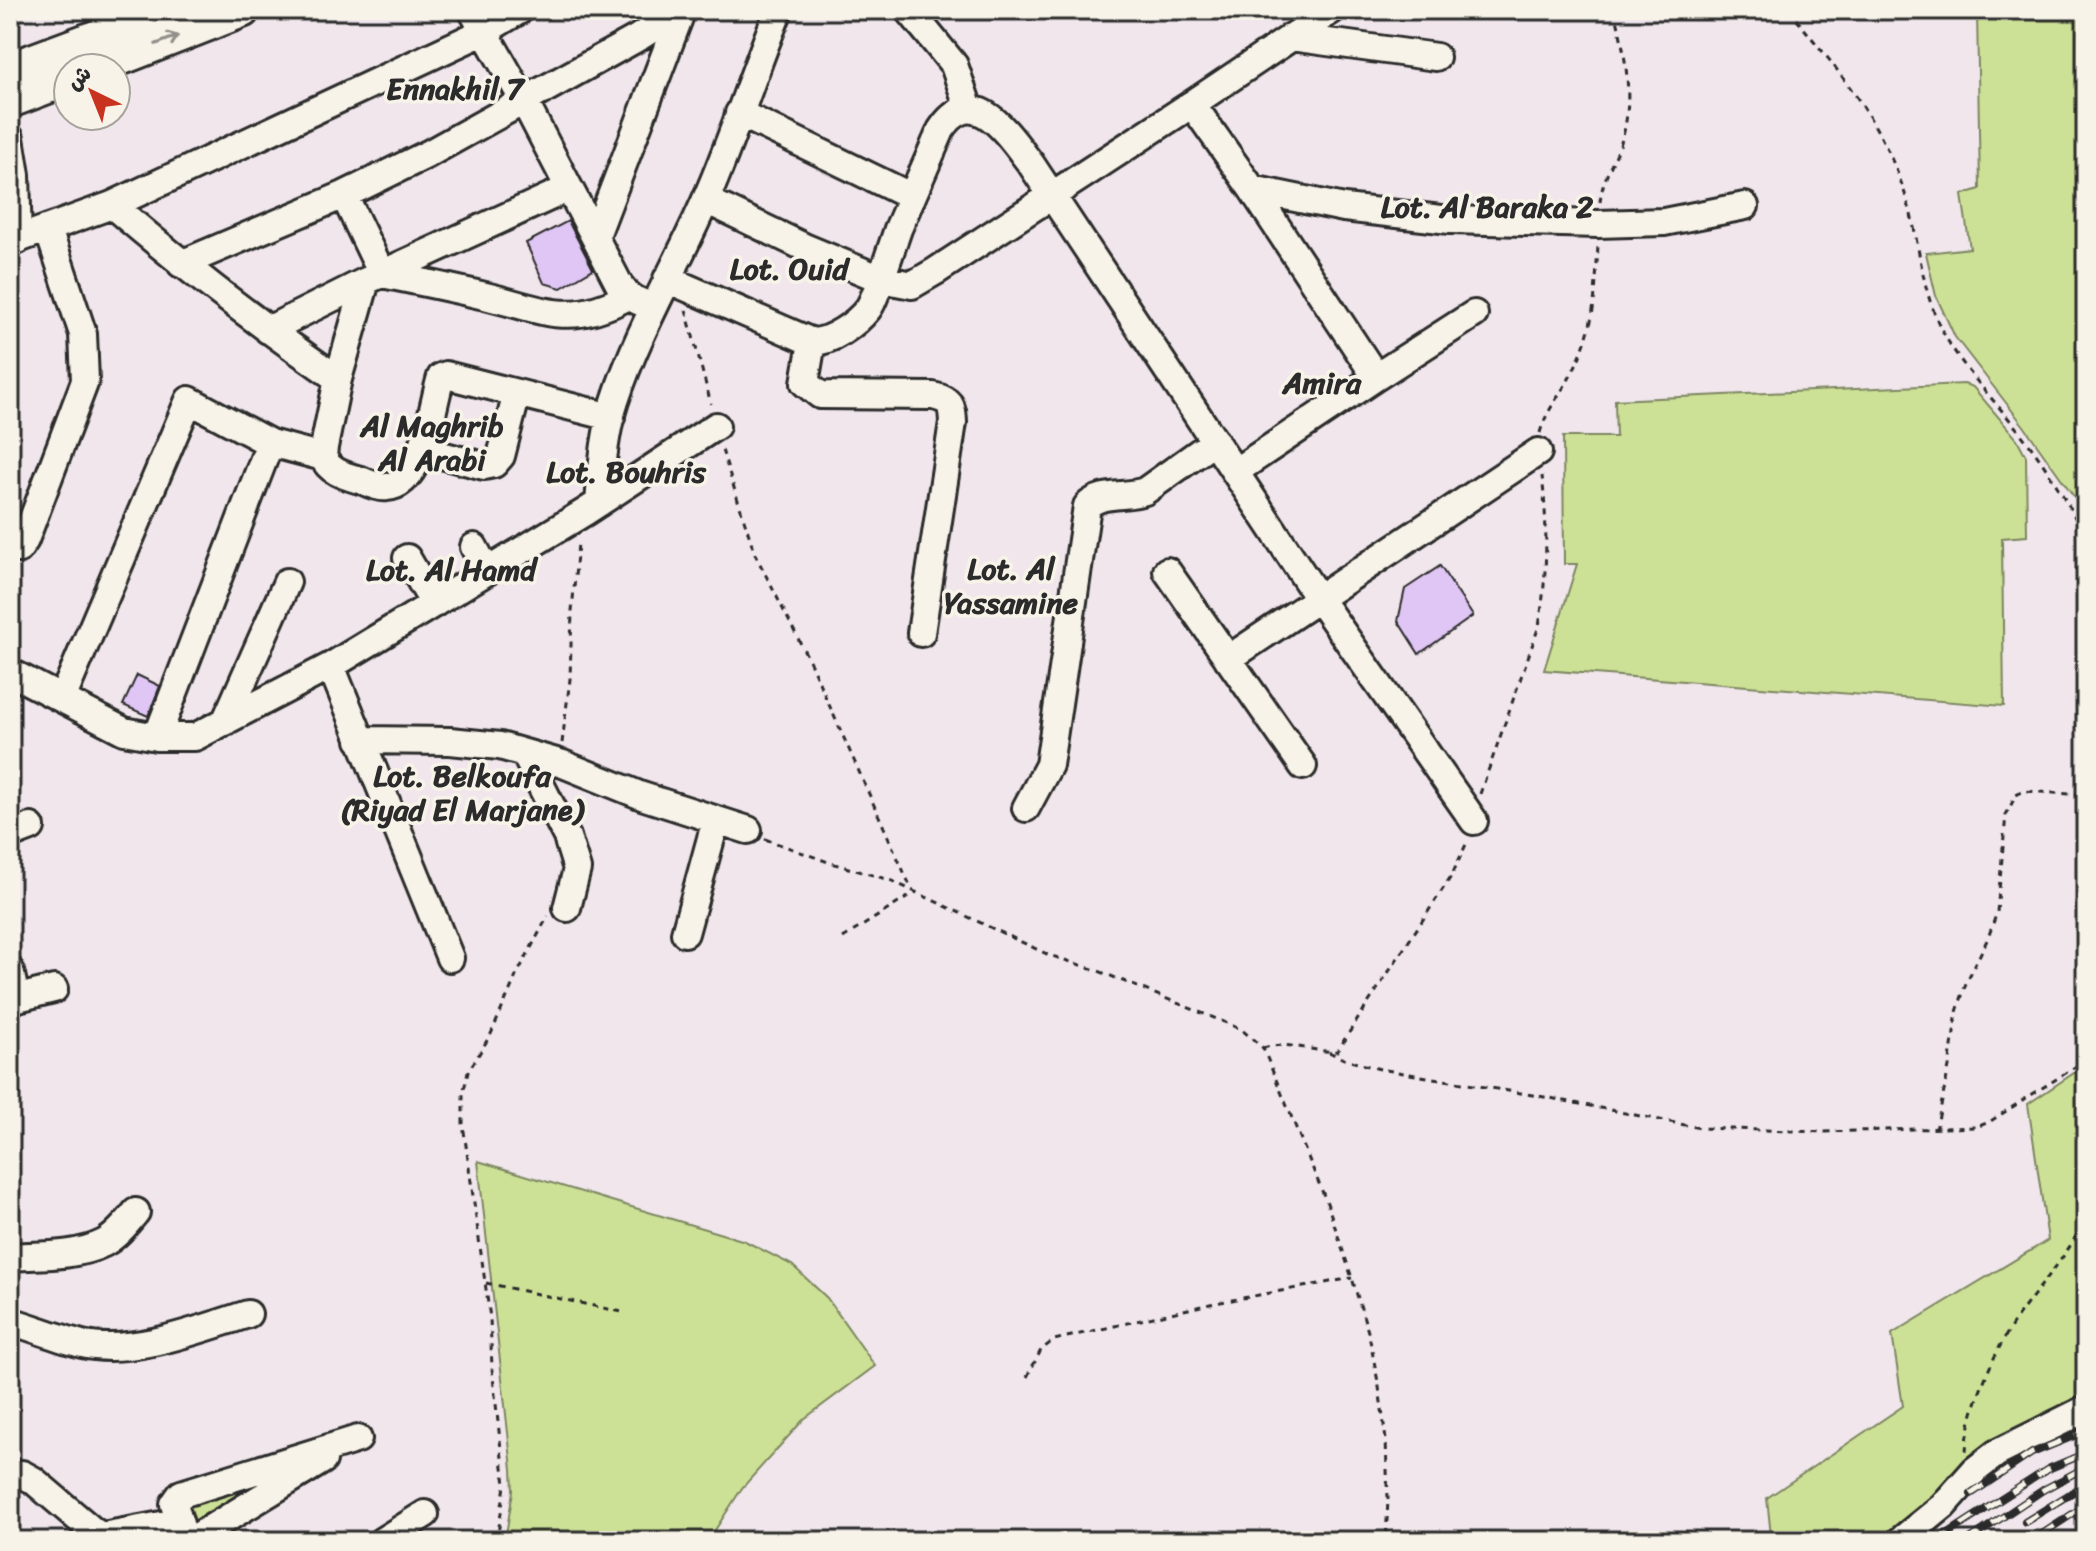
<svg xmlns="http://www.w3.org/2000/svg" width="2096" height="1551" font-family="Sriracha,'Playpen Sans Arabic',sans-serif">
  <rect width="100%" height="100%" fill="#f0e6ec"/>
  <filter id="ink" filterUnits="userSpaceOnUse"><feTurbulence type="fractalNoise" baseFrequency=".0125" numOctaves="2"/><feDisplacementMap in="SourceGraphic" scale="16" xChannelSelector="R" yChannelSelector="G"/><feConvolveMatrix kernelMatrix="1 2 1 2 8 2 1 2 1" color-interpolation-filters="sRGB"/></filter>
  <g filter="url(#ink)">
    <path fill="#cde196" stroke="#7c8660" stroke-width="2" d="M 1977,10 L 2086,10 L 2086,520 L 2075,498 L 2024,426 L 1955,337 L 1936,296 L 1926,253 L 1970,248 L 1962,195 L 1980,189 Z
      M 1964,384 L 1973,387 L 2017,439 L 2026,456 L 2027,536 L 2002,538 L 2004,706 L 1544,670 L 1577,564 L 1564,564 L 1563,437 L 1616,437 L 1615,400 Z
      M 2086,1065 L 2086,1402 L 1889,1541 L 1765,1541 L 1771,1536 L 1767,1498 L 1903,1406 L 1892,1334 L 2048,1240 L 2028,1104 Z
      M 478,1161 L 745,1241 L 792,1265 L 827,1298 L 875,1366 L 804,1419 L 742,1488 L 708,1541 L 505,1541 L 513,1491 L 512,1469 Z
      M 301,1464 L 195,1525 L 188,1506 L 193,1503 Z"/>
    <path fill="#dfc6f5" stroke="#2b2b2b" stroke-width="2" d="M 568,221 L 593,269 L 561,288 L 544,283 L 526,243 Z
      M 1440,566 L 1473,616 L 1419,654 L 1398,621 L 1405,589 Z
      M 137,675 L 160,686 L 148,716 L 123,705 Z"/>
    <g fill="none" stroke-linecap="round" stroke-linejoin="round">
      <defs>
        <path id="minor" d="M 472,10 L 524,101 L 620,286 C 630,298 638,303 653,305
          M 909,10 L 954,65 L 969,109
          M 1291,37 L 1436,57
          M 1192,104 L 1332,10
          M 739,113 L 912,197
          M 10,138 L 16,175 L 18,240
          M 1252,189 L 1344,208 L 1450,220 L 1598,224 L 1664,222 L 1745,206
          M 344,195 L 382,274 C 417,281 451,288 485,296 C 544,310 569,328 628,296
          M 706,200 L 804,247 L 881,279 L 898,229 L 941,130 C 974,79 1009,136 1031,164 L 1319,599 L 1474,821
          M 112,205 C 184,267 260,325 338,379
          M 595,238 L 682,10
          M 10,242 L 112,205 L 483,32 L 520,10
          M 181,264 L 344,195 L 428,154 L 639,37 L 681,10
          M 667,279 L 812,342 C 831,342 856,324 868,309 C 874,301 877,288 881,279 L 912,285 L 936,271 L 1192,104 L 1252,189 L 1376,377 L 1236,471
          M 366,281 L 338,379 L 324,447 L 323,457 C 330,473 347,476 363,481 C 371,484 379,488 387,487 C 424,485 432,405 441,377 L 446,375 L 611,417
          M 268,330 L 366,281 L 569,188
          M 812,342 L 805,383 L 820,395 L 933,396 C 951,400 952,405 953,422 L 921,633
          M 1376,377 L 1474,314
          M 422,450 L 484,466 L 494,464 L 501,456 L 517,393
          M 599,503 C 602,469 604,434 615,401 C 638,330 677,266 707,197 C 734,136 753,72 779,10
          M 474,547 L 487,571
          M 10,549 L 19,549 L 25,540 L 85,381 L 83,334 L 48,229
          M 407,558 L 434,604
          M 1167,571 L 1303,766
          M 1228,659 L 1538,452
          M 331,666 L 450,958
          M 10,672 L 124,731 L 157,737 L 195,737 L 331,666 L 585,512 L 716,426
          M 62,699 L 189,400 L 270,443 L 323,457
          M 225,722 L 287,582
          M 157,737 L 270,443
          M 360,740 L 450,741 L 500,746 L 563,764 L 642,796 L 748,830
          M 525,754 L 567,837 L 577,869 L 567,908
          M 1026,808 L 1049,765 L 1087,506 C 1102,491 1126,498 1145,491 L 1215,441
          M 10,835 L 31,827
          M 685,933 L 716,820
          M 10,970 L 16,999
          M 10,1000 L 54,989
          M 10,1257 C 40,1255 76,1257 104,1243 C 117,1236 127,1223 136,1212
          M 10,1321 C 34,1328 58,1338 82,1344 C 132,1356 200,1329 248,1314
          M 10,1478 L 22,1474 L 33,1480 L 93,1531 L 102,1536 L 178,1522
          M 185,1541 L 174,1504 L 181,1494 L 358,1439
          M 195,1541 L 198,1536 L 323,1460
          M 382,1541 L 425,1514
          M 1900,1541 L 1943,1506 L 1975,1470 L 1997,1453 L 2086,1409"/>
        <path id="major" d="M 94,68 L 242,10
          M 10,70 L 171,10
          M 10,100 L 68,78"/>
      </defs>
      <use href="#minor" stroke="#2b2b2b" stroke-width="32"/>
      <use href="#major" stroke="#2b2b2b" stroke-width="40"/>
      <path stroke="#2b2b2b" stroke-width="3" stroke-dasharray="6 6" stroke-linecap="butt" d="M 1789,10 C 1840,73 1882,120 1907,200 C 1921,246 1920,290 1944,334 C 1963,369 1994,400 2018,430 C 2045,464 2067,500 2086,539
        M 1600,202 C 1602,181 1611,167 1619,148 C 1636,103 1625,55 1615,10
        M 686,310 L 711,404
        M 1540,433 C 1546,410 1562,393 1572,373 C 1596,326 1595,296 1598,245
        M 722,450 L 755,554 L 809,660 L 912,890
        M 562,743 L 570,679 L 572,611 L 578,543
        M 1480,794 L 1539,626 C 1547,577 1548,525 1542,476
        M 765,839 L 831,863 L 890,880 L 1049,955 L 1096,970 L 1224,1022 L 1242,1030 L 1263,1048 L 1327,1203 L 1352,1278 L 1369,1335 L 1379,1387 L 1386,1440 L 1388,1499 L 1386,1541
        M 843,938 L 916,892
        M 1263,1048 C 1288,1040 1312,1053 1337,1051 L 1452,875 L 1468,840
        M 1329,1052 L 1346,1060 L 1380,1069 L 1550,1098 L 1700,1128 L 1825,1132 L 1977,1127 L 1989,1122 L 2086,1060
        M 1936,1130 L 1949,1067 L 1957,1012 L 1966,983 L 1988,938 L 1997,912 L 2006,815 L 2016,795 L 2024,791 L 2086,795
        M 486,1283 L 622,1312
        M 1027,1377 L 1041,1350 L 1054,1340 L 1210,1304 L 1352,1278
        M 1966,1451 C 1969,1407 1997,1343 2024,1308 C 2047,1277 2071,1251 2086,1216
        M 497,1541 L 505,1485 L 492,1368 L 490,1318 L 463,1124 L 463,1094 L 468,1072 L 491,1034 L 517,974 L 548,916"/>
      <use href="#minor" stroke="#f7f3e8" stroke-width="26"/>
      <use href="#major" stroke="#f7f3e8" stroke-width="34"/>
      <defs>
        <path id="rail" d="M 1971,1494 L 2032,1453 L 2086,1431
          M 2025,1522 L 2086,1484
          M 2042,1534 L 2086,1505
          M 1936,1541 L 2048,1469 L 2086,1453
          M 1967,1541 L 2043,1490 L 2086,1467
          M 2071,1541 L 2086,1531"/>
      </defs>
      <use href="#rail" stroke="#2b2b2b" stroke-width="8"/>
      <use href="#rail" stroke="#f7f3e8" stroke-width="5" stroke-dasharray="15" stroke-linecap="butt"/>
    </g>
    <defs><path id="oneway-shaft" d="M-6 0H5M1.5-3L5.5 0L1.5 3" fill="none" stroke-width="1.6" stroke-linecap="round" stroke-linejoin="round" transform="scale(2)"/></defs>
    <use stroke="#918f8a" href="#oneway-shaft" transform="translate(167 40) rotate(-21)"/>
  </g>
  <g text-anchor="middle" stroke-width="7" stroke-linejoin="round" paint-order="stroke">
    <g font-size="30" font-weight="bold" fill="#2b2b2b" stroke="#f7f3e8">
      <text x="455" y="99">Ennakhil 7</text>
      <text x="1487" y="217">Lot. Al Baraka 2</text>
      <text x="789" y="279">Lot. Ouid</text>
      <text x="1322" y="393">Amira</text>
      <text x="432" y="436">Al Maghrib<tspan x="432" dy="34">Al Arabi</tspan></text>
      <text x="626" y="482">Lot. Bouhris</text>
      <text x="1011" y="579">Lot. Al<tspan x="1011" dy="34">Yassamine</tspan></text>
      <text x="451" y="580">Lot. Al Hamd</text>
      <text x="462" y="786">Lot. Belkoufa<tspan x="462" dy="34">(Riyad El Marjane)</tspan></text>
    </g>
  </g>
  <rect width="2096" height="1551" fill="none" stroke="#f7f3e8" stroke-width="40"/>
  <rect x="20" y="20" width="2056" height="1511" fill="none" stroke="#2b2b2b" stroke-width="3" filter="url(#ink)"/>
  <g transform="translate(92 92) rotate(317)"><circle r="38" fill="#f7f3e8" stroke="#a5a39c" stroke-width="2"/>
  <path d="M0-6L14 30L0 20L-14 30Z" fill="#c8321e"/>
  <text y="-12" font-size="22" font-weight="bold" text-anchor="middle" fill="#2b2b2b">ش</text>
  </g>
</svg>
